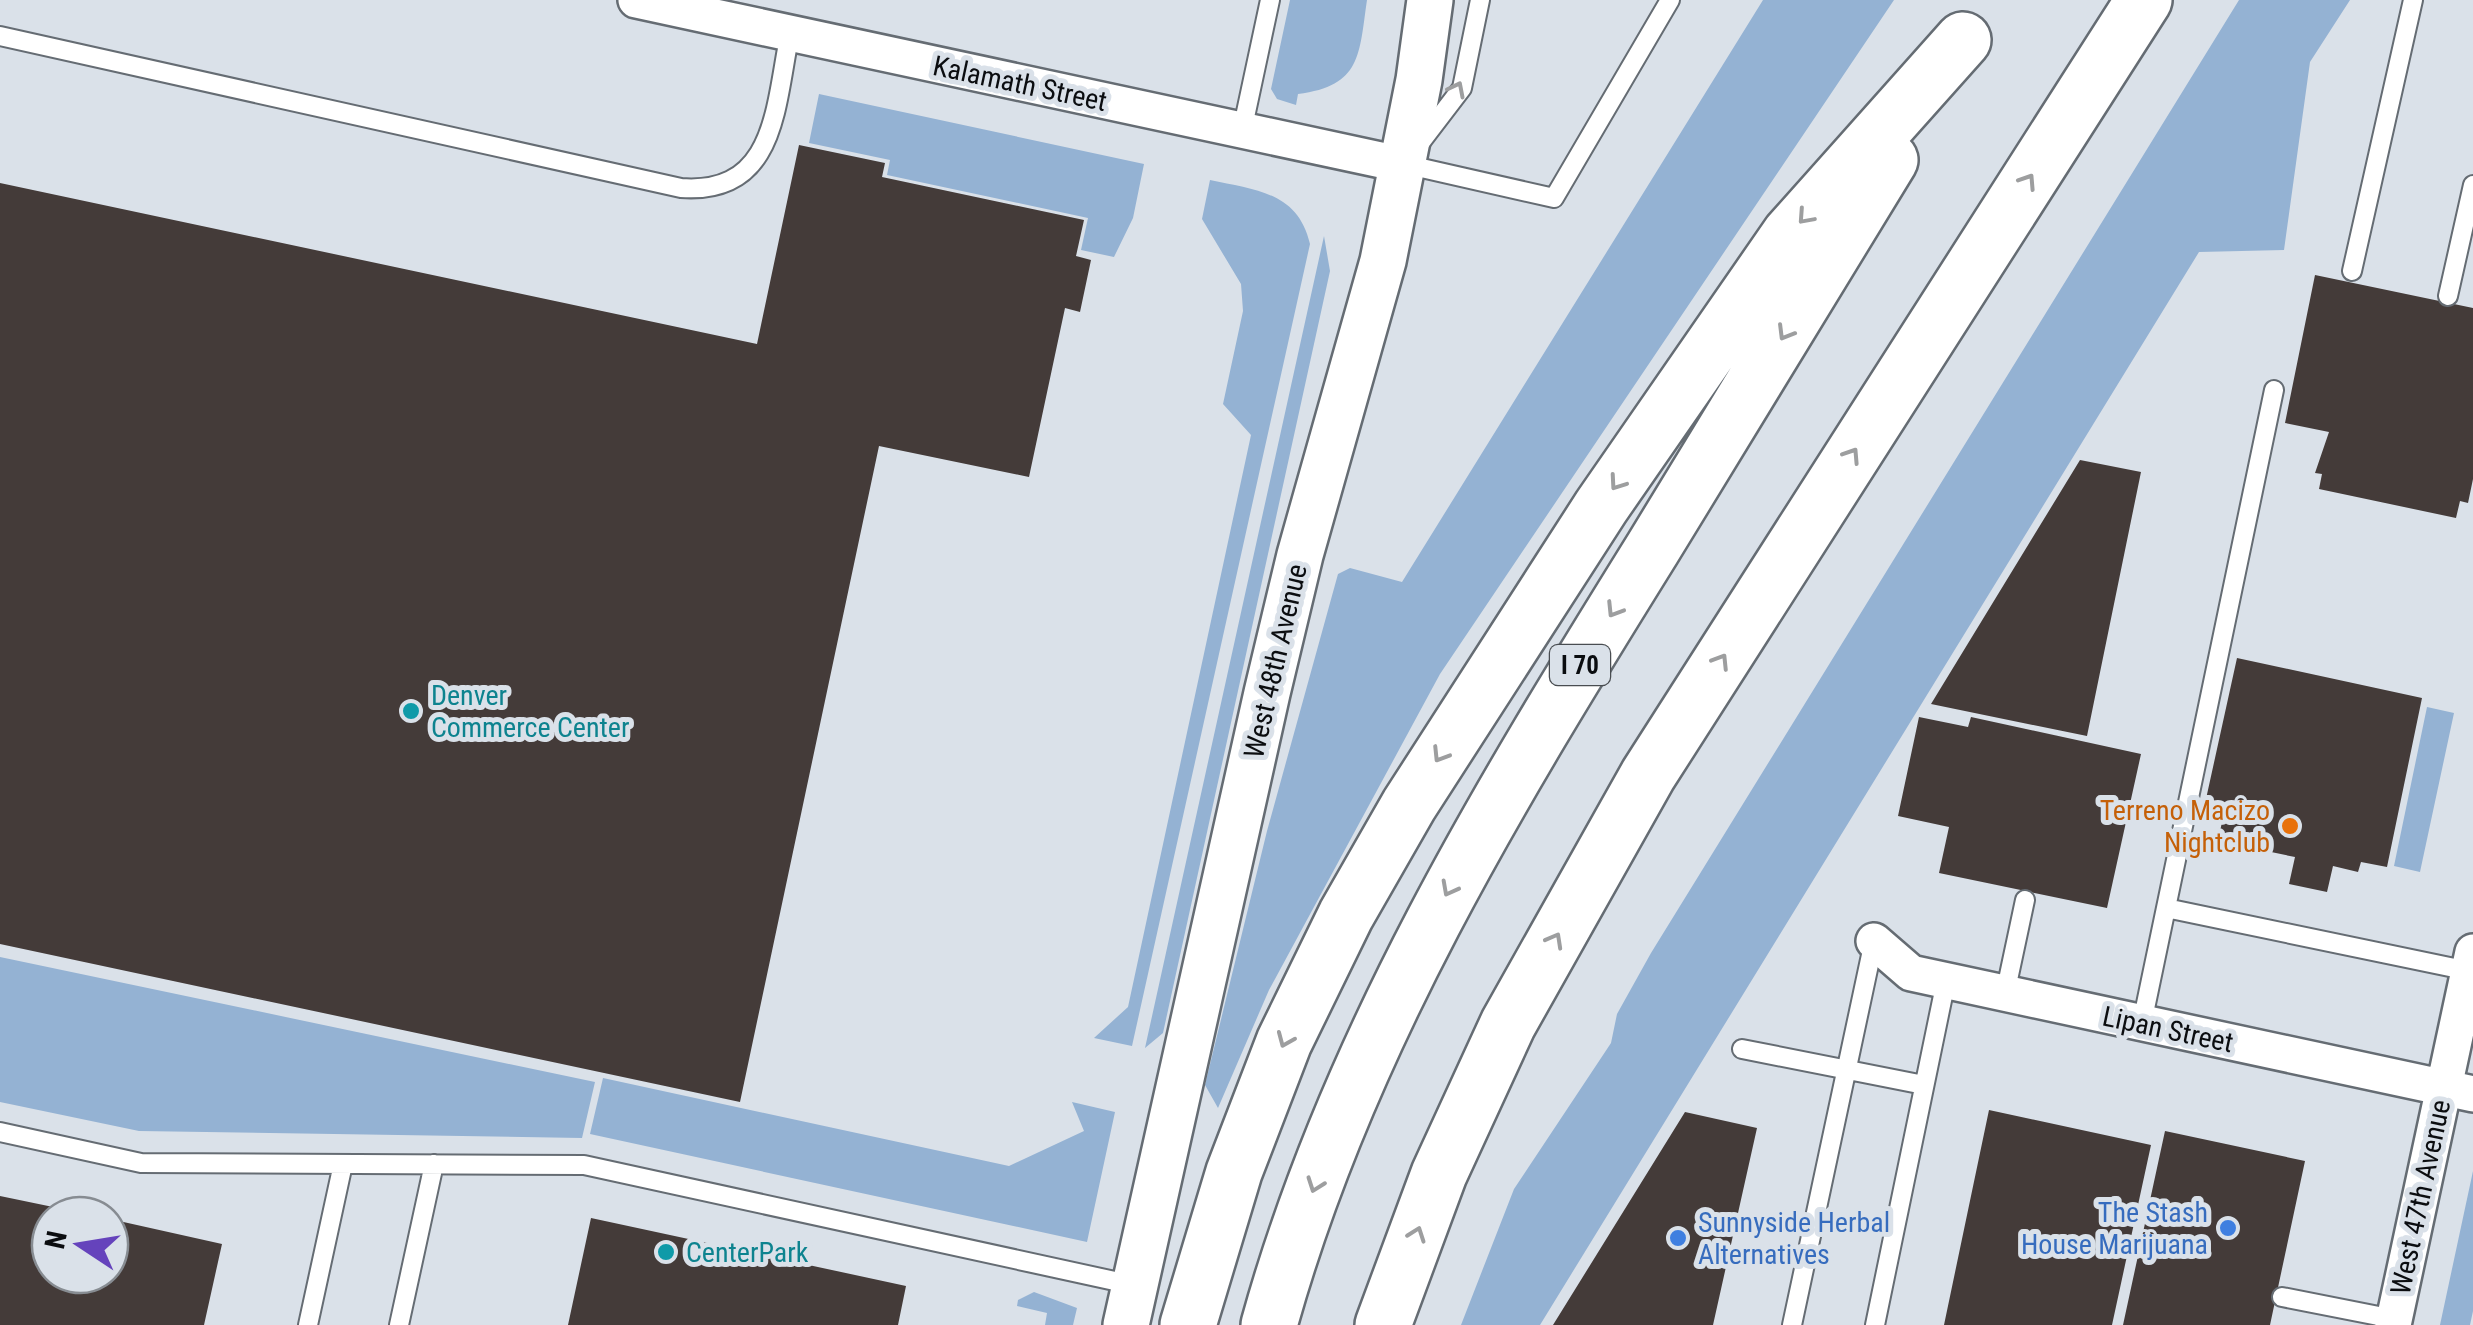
<svg xmlns="http://www.w3.org/2000/svg" width="2473" height="1325" font-family="'Roboto Condensed',sans-serif">
  <rect width="100%" height="100%" fill="#dae1e9"/>
  <path fill="#94b2d3" d="M 1290,0 L 1367,0 C 1359,54 1362,86 1298,94 L 1296,105 L 1277,99 L 1271,89 Z
    M 1763,0 L 1894,0 L 1440,674 L 1269,990 L 1218,1108 L 1205,1085 L 1267,831 L 1338,574 L 1350,568 L 1402,582 Z
    M 2239,0 L 2350,0 L 2310,62 L 2284,250 L 2199,252 L 1540,1325 L 1461,1325 L 1514,1189 L 1611,1043 L 1617,1014 L 1651,953 Z
    M 819,94 L 1144,164 L 1133,218 L 1114,257 L 1081,250 L 1088,218 L 887,175 L 890,160 L 809,143 Z
    M 1210,180 C 1256,190 1298,192 1310,244 L 1132,1046 L 1094,1038 L 1128,1007 L 1251,435 L 1223,404 L 1243,311 L 1241,284 L 1202,219 Z
    M 1324,236 L 1330,271 L 1163,1033 L 1145,1048 Z
    M 2427,707 L 2454,713 L 2420,872 L 2394,866 Z
    M 0,957 L 595,1082 L 582,1138 L 139,1131 L 0,1102 Z
    M 603,1078 L 1009,1166 L 1084,1131 L 1072,1102 L 1115,1112 L 1087,1242 L 590,1134 Z
    M 2473,1171 L 2473,1311 L 2470,1325 L 2440,1325 Z
    M 1034,1292 L 1077,1308 L 1073,1325 L 1045,1325 L 1047,1313 L 1017,1306 L 1018,1300 Z"/>
  <path fill="#443b39" d="M 799,145 L 885,163 L 882,177 L 1084,220 L 1076,256 L 1091,260 L 1080,312 L 1065,308 L 1029,477 L 879,446 L 740,1102 L 0,944 L 0,183 L 757,344 Z
    M 2315,275 L 2473,308 L 2473,479 L 2468,503 L 2460,501 L 2456,518 L 2319,489 L 2322,474 L 2315,473 L 2329,432 L 2285,423 Z
    M 2080,460 L 2141,472 L 2087,736 L 1931,704 Z
    M 2237,658 L 2422,698 L 2387,867 L 2361,862 L 2358,872 L 2333,866 L 2327,892 L 2289,884 L 2295,857 L 2218,841 L 2226,803 L 2206,799 Z
    M 1919,717 L 1968,727 L 1971,717 L 2141,754 L 2107,908 L 1939,873 L 1949,827 L 1898,816 Z
    M 1989,1110 L 2151,1145 L 2112,1325 L 1944,1325 Z
    M 1685,1112 L 1757,1128 L 1713,1325 L 1553,1325 Z
    M 2165,1131 L 2305,1161 L 2270,1325 L 2123,1325 Z
    M 0,1196 L 82,1213 L 50,1215 L 50,1275 L 110,1275 L 110,1219 L 222,1244 L 204,1325 L 0,1325 Z
    M 591,1218 L 906,1286 L 898,1325 L 568,1325 Z"/>
  <g fill="none" stroke-linecap="round" stroke-linejoin="round">
    <defs>
      <path id="service" d="M 0,36 L 681,188 C 777,195 775,105 790,33
        M 1242,131 L 1270,0
        M 1420,143 L 1462,88 L 1480,0
        M 1404,164 L 1554,198 L 1670,0
        M 2352,271 L 2413,0
        M 2448,296 L 2473,185
        M 2166,908 L 2469,971
        M 2005,994 L 2025,900
        M 2142,1023 L 2274,390
        M 1742,1049 L 1924,1085
        M 0,1132 L 141,1163 L 584,1165 L 1133,1285
        M 2282,1297 L 2394,1319
        M 308,1325 L 343,1164
        M 399,1325 L 434,1164
        M 1792,1325 L 1874,941
        M 1875,1325 L 1946,981"/>
      <path id="minor" d="M 636,0 L 1404,165
        M 1874,941 L 1911,973 L 2473,1094
        M 2393,1325 L 2473,952"/>
      <path id="tertiary" d="M 1126,1325 L 1267,693 L 1300,555 L 1383,261 L 1419,80 L 1430,0"/>
      <path id="motorway" d="M 1188,1325 L 1234,1172 L 1284,1042 L 1346,915 L 1409,805 L 1601,507 L 1790,234 L 1963,40
        M 1269,1325 C 1347,1043 1500,794 1653,548 C 1733,419 1811,289 1890,160
        M 1383,1325 L 1439,1174 L 1508,1024 L 1648,775 L 2144,0"/>
    </defs>
    <use href="#service" stroke="#656c73" stroke-width="22"/>
    <use href="#minor" stroke="#656c73" stroke-width="40"/>
    <use href="#tertiary" stroke="#656c73" stroke-width="50"/>
    <use href="#motorway" stroke="#656c73" stroke-width="60"/>
    <use href="#service" stroke="#fff" stroke-width="18"/>
    <use href="#minor" stroke="#fff" stroke-width="35"/>
    <use href="#tertiary" stroke="#fff" stroke-width="45"/>
    <use href="#motorway" stroke="#fff" stroke-width="55"/>
  </g>
  <defs><path id="oneway-chevron" d="M-2-3.5L2.5 0L-2 3.5" fill="none" stroke-width="1.6" stroke-linecap="round" stroke-linejoin="round" transform="scale(2.5)"/></defs>
  <g stroke="#9d9e9f">
    <use href="#oneway-chevron" transform="translate(1457 89) rotate(-63)"/>
    <use href="#oneway-chevron" transform="translate(2028 181) rotate(-57)"/>
    <use href="#oneway-chevron" transform="translate(1805 217) rotate(132)"/>
    <use href="#oneway-chevron" transform="translate(1785 333) rotate(121)"/>
    <use href="#oneway-chevron" transform="translate(1852 455) rotate(-57)"/>
    <use href="#oneway-chevron" transform="translate(1617 483) rotate(125)"/>
    <use href="#oneway-chevron" transform="translate(1614 610) rotate(122)"/>
    <use href="#oneway-chevron" transform="translate(1721 661) rotate(-58)"/>
    <use href="#oneway-chevron" transform="translate(1440 755) rotate(122)"/>
    <use href="#oneway-chevron" transform="translate(1449 889) rotate(118)"/>
    <use href="#oneway-chevron" transform="translate(1555 940) rotate(-61)"/>
    <use href="#oneway-chevron" transform="translate(1285 1040) rotate(113)"/>
    <use href="#oneway-chevron" transform="translate(1315 1185) rotate(110)"/>
    <use href="#oneway-chevron" transform="translate(1417 1234) rotate(-70)"/>
  </g>
  <g fill="#0f9aa8" stroke="#dae1e9" stroke-width="4">
    <circle cx="411" cy="711" r="10"/>
    <circle cx="666" cy="1252" r="10"/>
  </g>
  <circle fill="#e8710a" stroke="#dae1e9" stroke-width="4" cx="2290" cy="826" r="10"/>
  <g fill="#3f7fe0" stroke="#dae1e9" stroke-width="4">
    <circle cx="2228" cy="1228" r="10"/>
    <circle cx="1678" cy="1238" r="10"/>
  </g>
  <g text-anchor="middle" stroke-width="10" stroke-linejoin="round" paint-order="stroke">
    <rect fill="#dae1e9" stroke="#494d51" stroke-width="2.5" x="1550" y="645" width="60" height="40" rx="8"/>
    <g font-size="25" font-weight="bold" fill="#0b0d10">
      <text x="1580" y="674">I 70</text>
    </g>
    <g font-size="28" fill="#0b0d10" stroke="#dae1e9">
      <text transform="translate(1020 83) rotate(12)" y="10">Kalamath Street</text>
      <text transform="translate(1275 661) rotate(-77)" y="10">West 48th Avenue</text>
      <text transform="translate(2168 1029) rotate(12)" y="10">Lipan Street</text>
      <text transform="translate(2420 1197) rotate(-78)" y="10">West 47th Avenue</text>
    </g>
    <g font-size="28" fill="#0d838f" stroke="#dae1e9" text-anchor="start">
      <text x="431" y="705">Denver<tspan x="431" dy="32">Commerce Center</tspan></text>
      <text x="686" y="1262">CenterPark</text>
    </g>
    <g font-size="28" fill="#c56008" stroke="#dae1e9" text-anchor="end">
      <text x="2270" y="820">Terreno Macizo<tspan x="2270" dy="32">Nightclub</tspan></text>
    </g>
    <g font-size="28" fill="#366cbe" stroke="#dae1e9" text-anchor="end">
      <text x="2208" y="1222">The Stash<tspan x="2208" dy="32">House Marijuana</tspan></text>
      <text x="1698" y="1232" text-anchor="start">Sunnyside Herbal<tspan x="1698" dy="32">Alternatives</tspan></text>
    </g>
  </g>
  <g transform="translate(80 1245) rotate(282)"><circle r="48" fill="#dae1e9" stroke="#878c92" stroke-width="2.5"/>
  <path d="M0-8L18 38L0 25L-18 38Z" fill="#6543bc"/>
  <text y="-15" font-size="28" font-weight="bold" text-anchor="middle" fill="#0b0d10">N</text>
  </g>
</svg>
